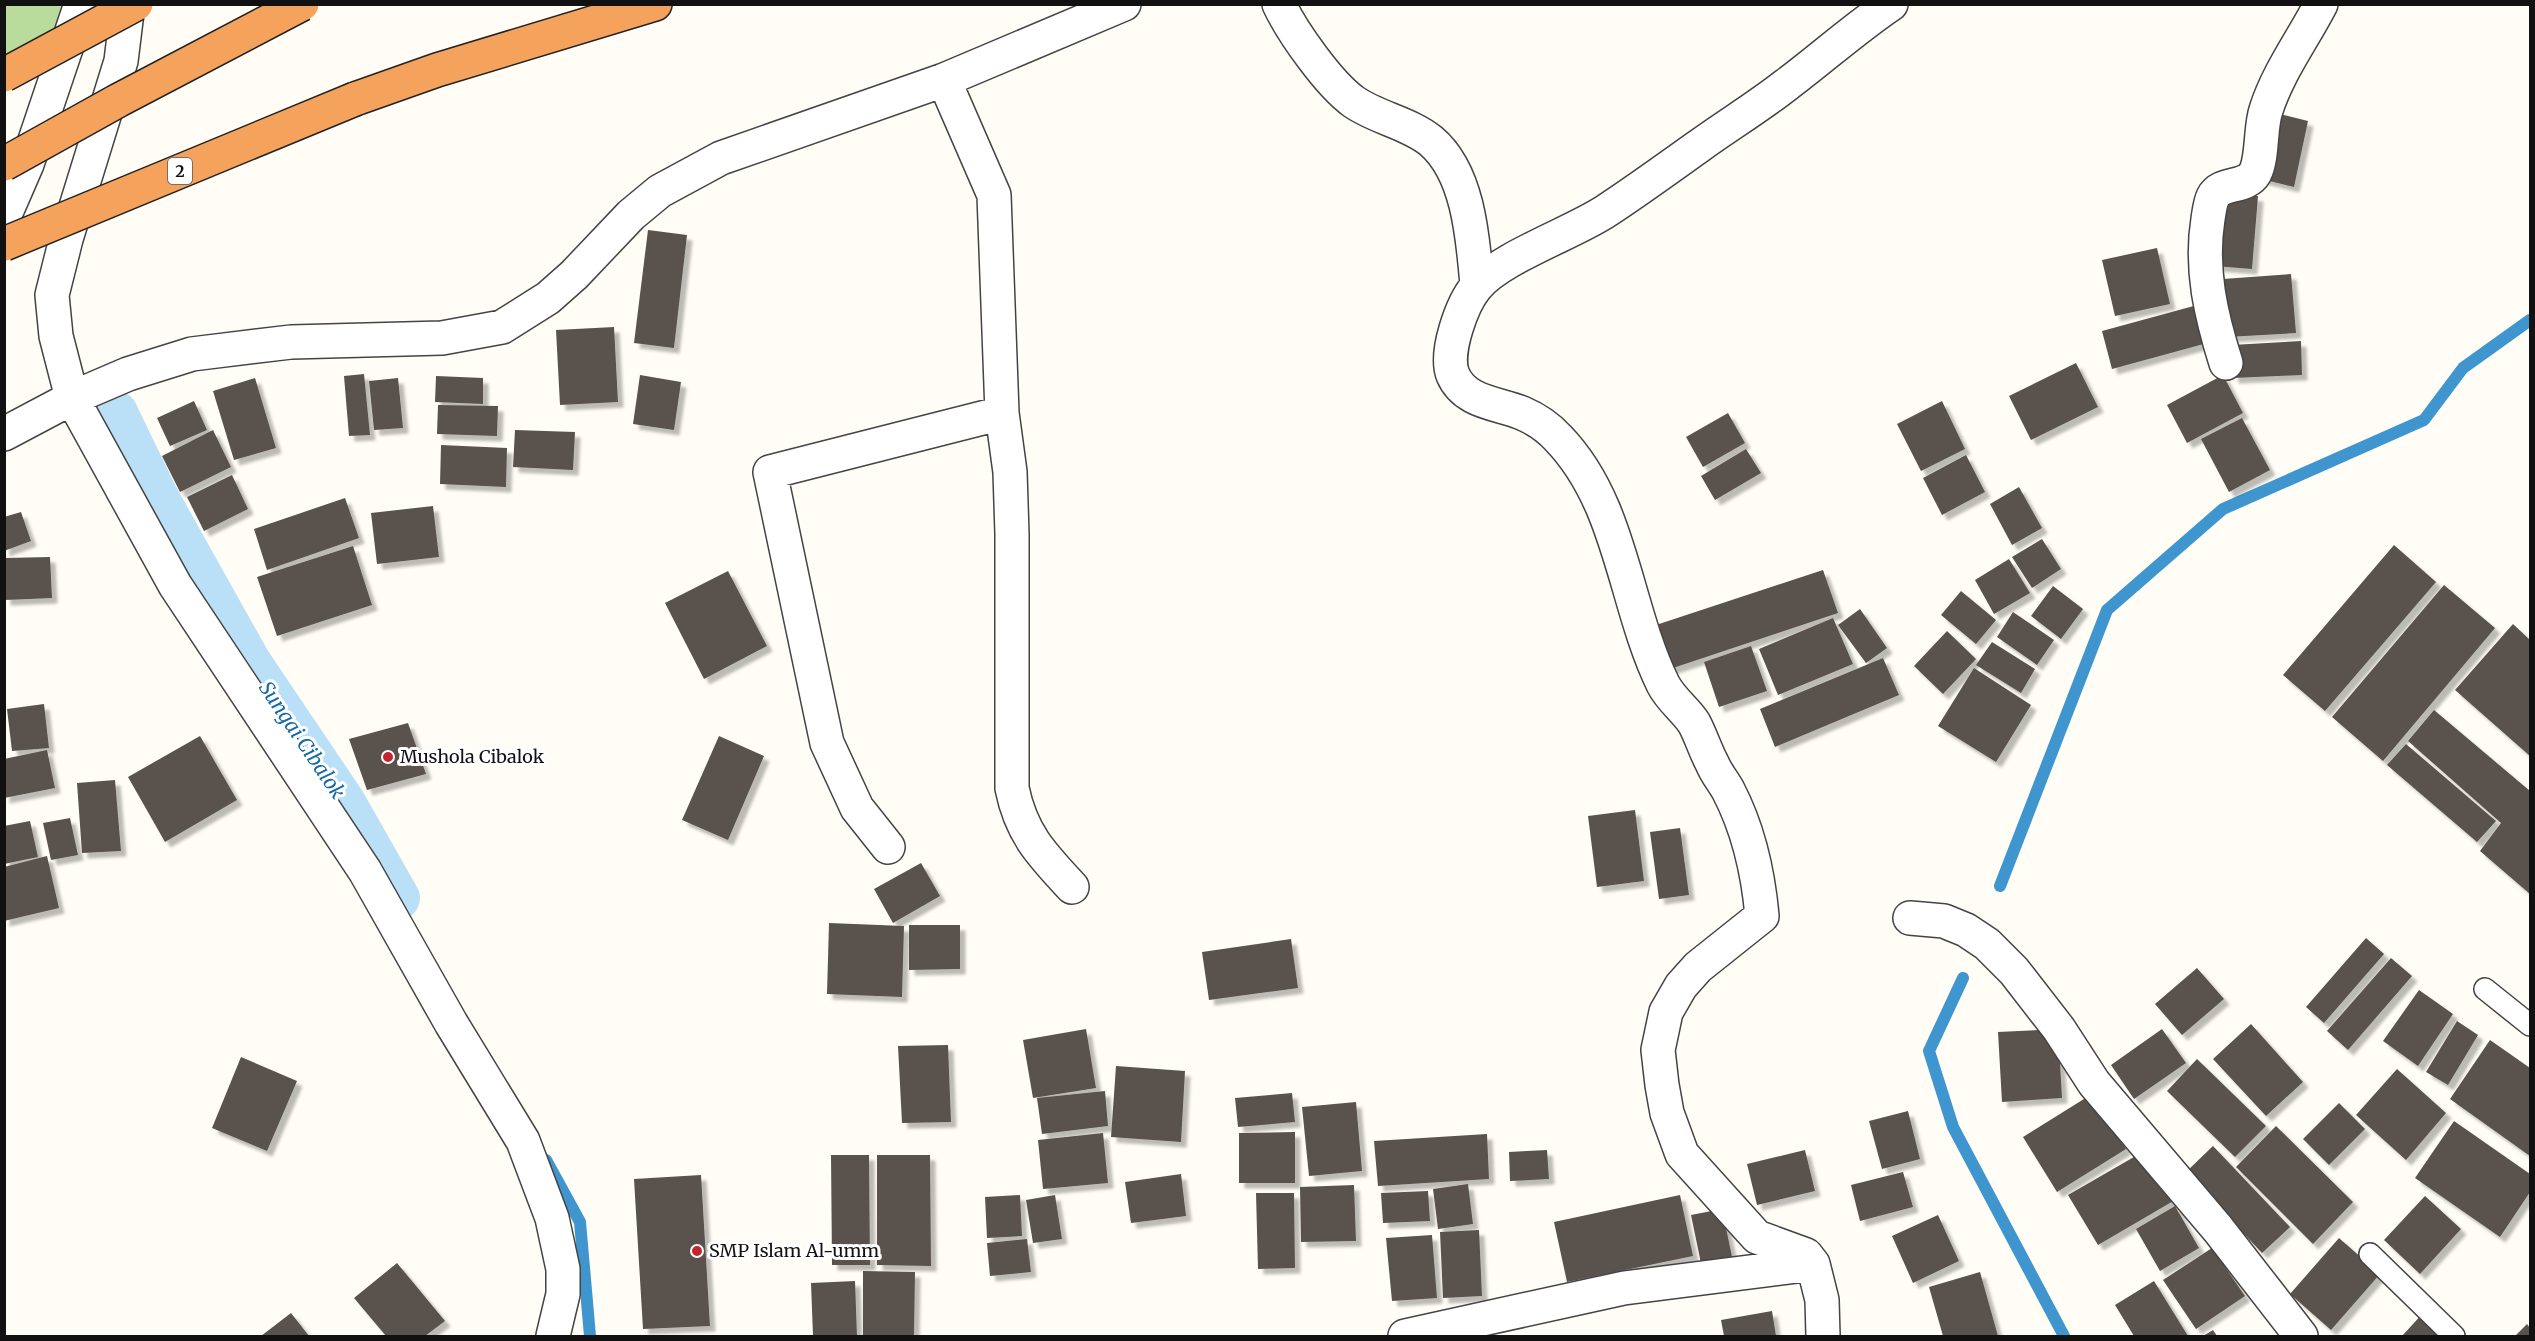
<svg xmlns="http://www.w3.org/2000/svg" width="2535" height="1341" font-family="Merriweather,serif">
  <defs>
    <filter id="shadow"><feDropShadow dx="5.5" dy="5.5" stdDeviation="1.5" flood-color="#0004"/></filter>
  </defs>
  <rect width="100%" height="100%" fill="#fffdf5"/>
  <path fill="#b9dc9c" d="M 5,5 L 71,5 L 44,54 L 5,75 Z"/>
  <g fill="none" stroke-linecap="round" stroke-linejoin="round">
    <path stroke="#3f96cf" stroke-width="12" d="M 2000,886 L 2107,610 L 2223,509 L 2424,420 L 2463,368 L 2530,320
      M 1963,978 L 1929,1051 L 1953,1127 L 2064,1336
      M 546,1160 L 580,1222 L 590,1336"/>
    <path stroke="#b9e0f7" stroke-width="44" d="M 116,413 L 156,496 L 249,662 L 344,803 L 398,898"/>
  </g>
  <path fill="#5a524d" filter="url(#shadow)" d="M 2272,112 L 2308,121 L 2294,187 L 2257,178 Z
    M 2220,193 L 2258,196 L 2252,269 L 2214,266 Z
    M 648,230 L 687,235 L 674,348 L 634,343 Z
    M 2157,248 L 2170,304 L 2115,316 L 2102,260 Z
    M 2291,274 L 2296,333 L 2227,337 L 2223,279 Z
    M 2201,304 L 2211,342 L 2112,369 L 2102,331 Z
    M 614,327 L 618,402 L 560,405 L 556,330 Z
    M 2301,341 L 2302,375 L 2233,378 L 2232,345 Z
    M 2076,363 L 2098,407 L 2031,440 L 2009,396 Z
    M 364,374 L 370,435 L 349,436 L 344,376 Z
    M 640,375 L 681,382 L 674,430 L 633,424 Z
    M 2223,375 L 2243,413 L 2187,443 L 2167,405 Z
    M 436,376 L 483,378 L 483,404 L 435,402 Z
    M 255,378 L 276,448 L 234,460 L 213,391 Z
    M 398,378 L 403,428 L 374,430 L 369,381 Z
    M 194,401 L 207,430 L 170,446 L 157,418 Z
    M 1942,401 L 1965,449 L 1921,471 L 1897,424 Z
    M 438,405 L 498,406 L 497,436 L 437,434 Z
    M 1728,413 L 1745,443 L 1703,467 L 1686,437 Z
    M 2242,418 L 2270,470 L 2229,492 L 2201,439 Z
    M 213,430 L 231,467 L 180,492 L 162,456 Z
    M 515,430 L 575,432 L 573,470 L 513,467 Z
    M 441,445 L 507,448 L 506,487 L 440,484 Z
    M 1746,449 L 1761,473 L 1715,500 L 1701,476 Z
    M 1966,455 L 1985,492 L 1942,515 L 1923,478 Z
    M 232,475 L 248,509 L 204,531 L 187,497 Z
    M 2019,487 L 2042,528 L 2012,545 L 1990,504 Z
    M 345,498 L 359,538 L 267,570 L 254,529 Z
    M 433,506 L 439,557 L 377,564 L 371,513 Z
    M 21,512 L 31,541 L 4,551 L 4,517 Z
    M 2042,539 L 2061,569 L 2032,588 L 2012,557 Z
    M 2394,545 L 2436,582 L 2325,711 L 2283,675 Z
    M 353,546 L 372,605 L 277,636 L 257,577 Z
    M 50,557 L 52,598 L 5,600 L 5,558 Z
    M 2009,559 L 2030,593 L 1994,614 L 1975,580 Z
    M 1823,570 L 1838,613 L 1670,669 L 1656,625 Z
    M 728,571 L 767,646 L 704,679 L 665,603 Z
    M 2444,585 L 2495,628 L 2383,761 L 2332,717 Z
    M 2053,586 L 2083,609 L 2061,639 L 2031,616 Z
    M 1961,591 L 1996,620 L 1976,644 L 1941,615 Z
    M 1860,609 L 1887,648 L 1866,663 L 1838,625 Z
    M 2013,612 L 2054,640 L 2037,665 L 1997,637 Z
    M 1833,618 L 1853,664 L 1778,695 L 1759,649 Z
    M 2513,624 L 2530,640 L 2530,756 L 2455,690 Z
    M 1947,631 L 1976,659 L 1943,694 L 1914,666 Z
    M 1992,642 L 2035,669 L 2021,693 L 1976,665 Z
    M 1751,646 L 1767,691 L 1719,707 L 1704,662 Z
    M 1883,658 L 1899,695 L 1775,747 L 1760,709 Z
    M 1974,668 L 2031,705 L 1996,762 L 1938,726 Z
    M 44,704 L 49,748 L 12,751 L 7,709 Z
    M 2434,710 L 2530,791 L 2530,894 L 2480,851 L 2501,823 L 2408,741 Z
    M 408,723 L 426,774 L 367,790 L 349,739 Z
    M 200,736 L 237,800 L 165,842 L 128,777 Z
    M 719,736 L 764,756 L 728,840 L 682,820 Z
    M 2406,744 L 2496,821 L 2477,842 L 2387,765 Z
    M 47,750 L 55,788 L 4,798 L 4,759 Z
    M 115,780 L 121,851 L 82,853 L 77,783 Z
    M 1635,810 L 1644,881 L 1597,887 L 1588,816 Z
    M 70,818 L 78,855 L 51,860 L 43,823 Z
    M 30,821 L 38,857 L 4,864 L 4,826 Z
    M 1680,828 L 1689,895 L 1659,899 L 1650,832 Z
    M 47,856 L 59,908 L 4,921 L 4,867 Z
    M 921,863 L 940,896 L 893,923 L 874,889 Z
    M 829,923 L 904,926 L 902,997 L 827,994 Z
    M 909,925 L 960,925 L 960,969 L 909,970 Z
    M 2366,938 L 2384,954 L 2324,1023 L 2306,1007 Z
    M 1291,939 L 1298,988 L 1209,1000 L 1202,952 Z
    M 2391,958 L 2412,976 L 2348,1050 L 2327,1031 Z
    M 2197,968 L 2224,999 L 2182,1035 L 2155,1004 Z
    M 2419,990 L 2453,1014 L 2418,1066 L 2383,1041 Z
    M 2457,1021 L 2478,1035 L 2448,1085 L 2426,1072 Z
    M 2251,1024 L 2303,1082 L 2266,1116 L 2213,1059 Z
    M 1086,1029 L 1096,1088 L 1033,1098 L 1023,1040 Z
    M 2058,1029 L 2062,1098 L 2002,1102 L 1998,1032 Z
    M 2162,1029 L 2186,1063 L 2134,1099 L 2111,1065 Z
    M 2490,1040 L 2530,1068 L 2530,1156 L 2450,1099 Z
    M 948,1045 L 951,1122 L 902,1123 L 898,1046 Z
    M 241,1057 L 297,1081 L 267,1151 L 212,1128 Z
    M 2197,1059 L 2266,1126 L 2235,1157 L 2167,1091 Z
    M 1116,1066 L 1185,1071 L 1181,1142 L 1111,1137 Z
    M 2397,1069 L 2446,1113 L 2406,1160 L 2356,1115 Z
    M 1105,1091 L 1108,1126 L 1042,1134 L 1037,1098 Z
    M 1292,1093 L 1295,1122 L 1238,1127 L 1235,1098 Z
    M 2092,1094 L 2126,1149 L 2057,1192 L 2023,1137 Z
    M 1356,1102 L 1362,1171 L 1309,1176 L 1302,1107 Z
    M 2339,1103 L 2365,1129 L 2329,1165 L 2303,1139 Z
    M 1908,1111 L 1920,1159 L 1882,1169 L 1869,1121 Z
    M 2454,1121 L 2530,1174 L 2530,1192 L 2500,1237 L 2415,1178 Z
    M 2276,1126 L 2353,1202 L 2313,1244 L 2236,1167 Z
    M 1295,1132 L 1295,1183 L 1239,1183 L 1239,1133 Z
    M 1103,1133 L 1108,1183 L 1043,1189 L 1038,1140 Z
    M 1487,1134 L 1489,1179 L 1378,1186 L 1374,1141 Z
    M 2213,1146 L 2290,1227 L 2262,1253 L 2186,1172 Z
    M 1547,1150 L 1549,1179 L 1510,1181 L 1509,1152 Z
    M 1805,1150 L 1815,1191 L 1757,1205 L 1747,1164 Z
    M 2146,1150 L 2175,1200 L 2098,1245 L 2068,1195 Z
    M 831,1155 L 869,1155 L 870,1265 L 832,1265 Z
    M 877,1155 L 930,1155 L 931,1266 L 877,1265 Z
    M 1903,1172 L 1913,1207 L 1860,1221 L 1851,1185 Z
    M 1181,1174 L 1186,1216 L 1131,1223 L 1125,1182 Z
    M 701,1175 L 710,1326 L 643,1329 L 634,1179 Z
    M 1468,1184 L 1473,1224 L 1438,1229 L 1433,1189 Z
    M 1354,1185 L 1356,1241 L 1301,1242 L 1300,1187 Z
    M 1428,1191 L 1430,1221 L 1383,1223 L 1381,1193 Z
    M 1256,1193 L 1294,1193 L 1295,1268 L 1258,1269 Z
    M 1020,1195 L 1022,1236 L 987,1238 L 985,1197 Z
    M 1055,1195 L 1062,1239 L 1033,1243 L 1026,1200 Z
    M 1680,1195 L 1693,1256 L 1567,1282 L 1554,1222 Z
    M 2425,1196 L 2461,1229 L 2420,1274 L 2384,1240 Z
    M 2175,1206 L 2199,1248 L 2160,1271 L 2136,1229 Z
    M 1722,1209 L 1734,1266 L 1703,1273 L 1691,1215 Z
    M 1938,1215 L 1959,1261 L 1913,1283 L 1892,1236 Z
    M 1479,1230 L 1482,1296 L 1443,1298 L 1440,1232 Z
    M 1432,1235 L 1437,1298 L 1392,1301 L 1386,1238 Z
    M 2339,1238 L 2380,1274 L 2331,1330 L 2290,1294 Z
    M 1027,1239 L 1031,1272 L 990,1276 L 987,1243 Z
    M 2212,1248 L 2245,1296 L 2196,1329 L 2163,1280 Z
    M 397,1263 L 445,1321 L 425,1336 L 386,1336 L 354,1298 Z
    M 863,1271 L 915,1272 L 914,1336 L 863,1336 Z
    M 1980,1272 L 1998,1336 L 1943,1336 L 1929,1287 Z
    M 855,1281 L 857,1336 L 813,1336 L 811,1283 Z
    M 2154,1281 L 2188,1336 L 2134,1336 L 2115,1305 Z
    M 1772,1311 L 1776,1336 L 1724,1336 L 1721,1320 Z
    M 2424,1312 L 2450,1336 L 2402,1336 Z
    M 291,1313 L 309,1336 L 261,1336 Z
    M 2527,1324 L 2530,1328 L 2530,1336 L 2515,1336 Z
    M 2213,1330 L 2217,1336 L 2203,1336 Z"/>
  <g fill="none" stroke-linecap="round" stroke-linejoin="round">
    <defs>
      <path id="lane" d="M 2485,989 L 2530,1025
        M 2370,1254 L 2454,1336"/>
      <path id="street" d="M 128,4 L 121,61 L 66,239 L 52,295 L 56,336 L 72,398 L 175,585 L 365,871 L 451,1023 L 523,1141 L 552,1218 L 563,1269 L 563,1294 L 553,1336
        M 1279,4 C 1292,32 1329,84 1354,102 C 1377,118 1409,123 1431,141 C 1469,173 1473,240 1477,285
        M 944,80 L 994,195 L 1002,413 L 1010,472 L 1012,534 L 1012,788 C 1021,833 1041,854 1072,887
        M 4,217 L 27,164 L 81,4
        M 2226,363 C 2211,316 2200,269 2208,219 C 2209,213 2210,203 2213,197 C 2221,181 2246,189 2255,173 C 2263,158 2260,127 2266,110 C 2278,72 2303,39 2321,4
        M 4,434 L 72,398 L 128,374 L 192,354 L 291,342 L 442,338 L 502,327 L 548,298 L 574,275 L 631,215 L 660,191 L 721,158 L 944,80 L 1124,4
        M 888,847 L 857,808 L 827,743 L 770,472 L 1002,413
        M 1910,918 L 1944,921 L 1966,930 L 1987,944 L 2014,971 L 2059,1029 L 2094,1083 L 2218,1229 L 2301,1336
        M 1405,1336 L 1624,1288 L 1813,1264
        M 1823,1336 L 1822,1300 L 1813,1264 L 1806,1255 L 1757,1237 L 1682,1154 L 1667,1113 L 1662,1085 L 1658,1050 L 1666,1012 L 1681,986 L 1698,967 L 1762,916 C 1758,871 1749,830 1728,790 C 1723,781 1716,773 1712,763 C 1705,750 1701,736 1694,723 C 1685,709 1671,700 1663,684 C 1624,604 1622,504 1558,438 C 1548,427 1536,419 1522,413 C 1498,403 1465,403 1453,375 C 1444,353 1462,304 1476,287 C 1499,258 1573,233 1606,211 C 1638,190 1668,168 1699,146 C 1728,125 1758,107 1786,85 C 1822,58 1854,29 1891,4"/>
      <path id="highway" d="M 355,99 L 437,70 L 655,4"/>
    </defs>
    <use href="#lane" stroke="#444" stroke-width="24"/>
    <use href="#street" stroke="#444" stroke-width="36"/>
    <use href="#highway" stroke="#222" stroke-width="36"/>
    <use href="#lane" stroke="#fff" stroke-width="21"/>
    <use href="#street" stroke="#fff" stroke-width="33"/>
    <use href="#highway" stroke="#f5a25d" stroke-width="33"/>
    <defs>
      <path id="highway-bridge" d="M 4,75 L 136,4
        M 4,164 L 119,100 L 302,4
        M 4,244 L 355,99"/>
    </defs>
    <use href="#highway-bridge" stroke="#222" stroke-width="36" stroke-linecap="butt"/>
    <use href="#highway-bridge" stroke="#f5a25d" stroke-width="33"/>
  </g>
  <g fill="#c4262e" stroke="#fff" stroke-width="2">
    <circle cx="388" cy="757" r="6"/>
    <circle cx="697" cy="1251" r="6"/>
  </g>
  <g text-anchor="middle" stroke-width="6" stroke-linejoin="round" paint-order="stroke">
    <rect fill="#fff" stroke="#585858" stroke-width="1.5" x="168" y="158" width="24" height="26" rx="4.5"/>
    <g font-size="16" font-weight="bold" fill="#111">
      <text x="180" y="177">2</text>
    </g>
    <g font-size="18" fill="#111" stroke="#fff" text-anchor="start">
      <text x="400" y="763">Mushola Cibalok</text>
      <text x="709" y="1257">SMP Islam Al-umm</text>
    </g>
    <g font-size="20" font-style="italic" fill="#1768a6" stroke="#fff">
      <text transform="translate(302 740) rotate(56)" y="7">Sungai Cibalok</text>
    </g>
  </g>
  <rect width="2535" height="1341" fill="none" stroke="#111111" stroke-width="12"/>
</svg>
